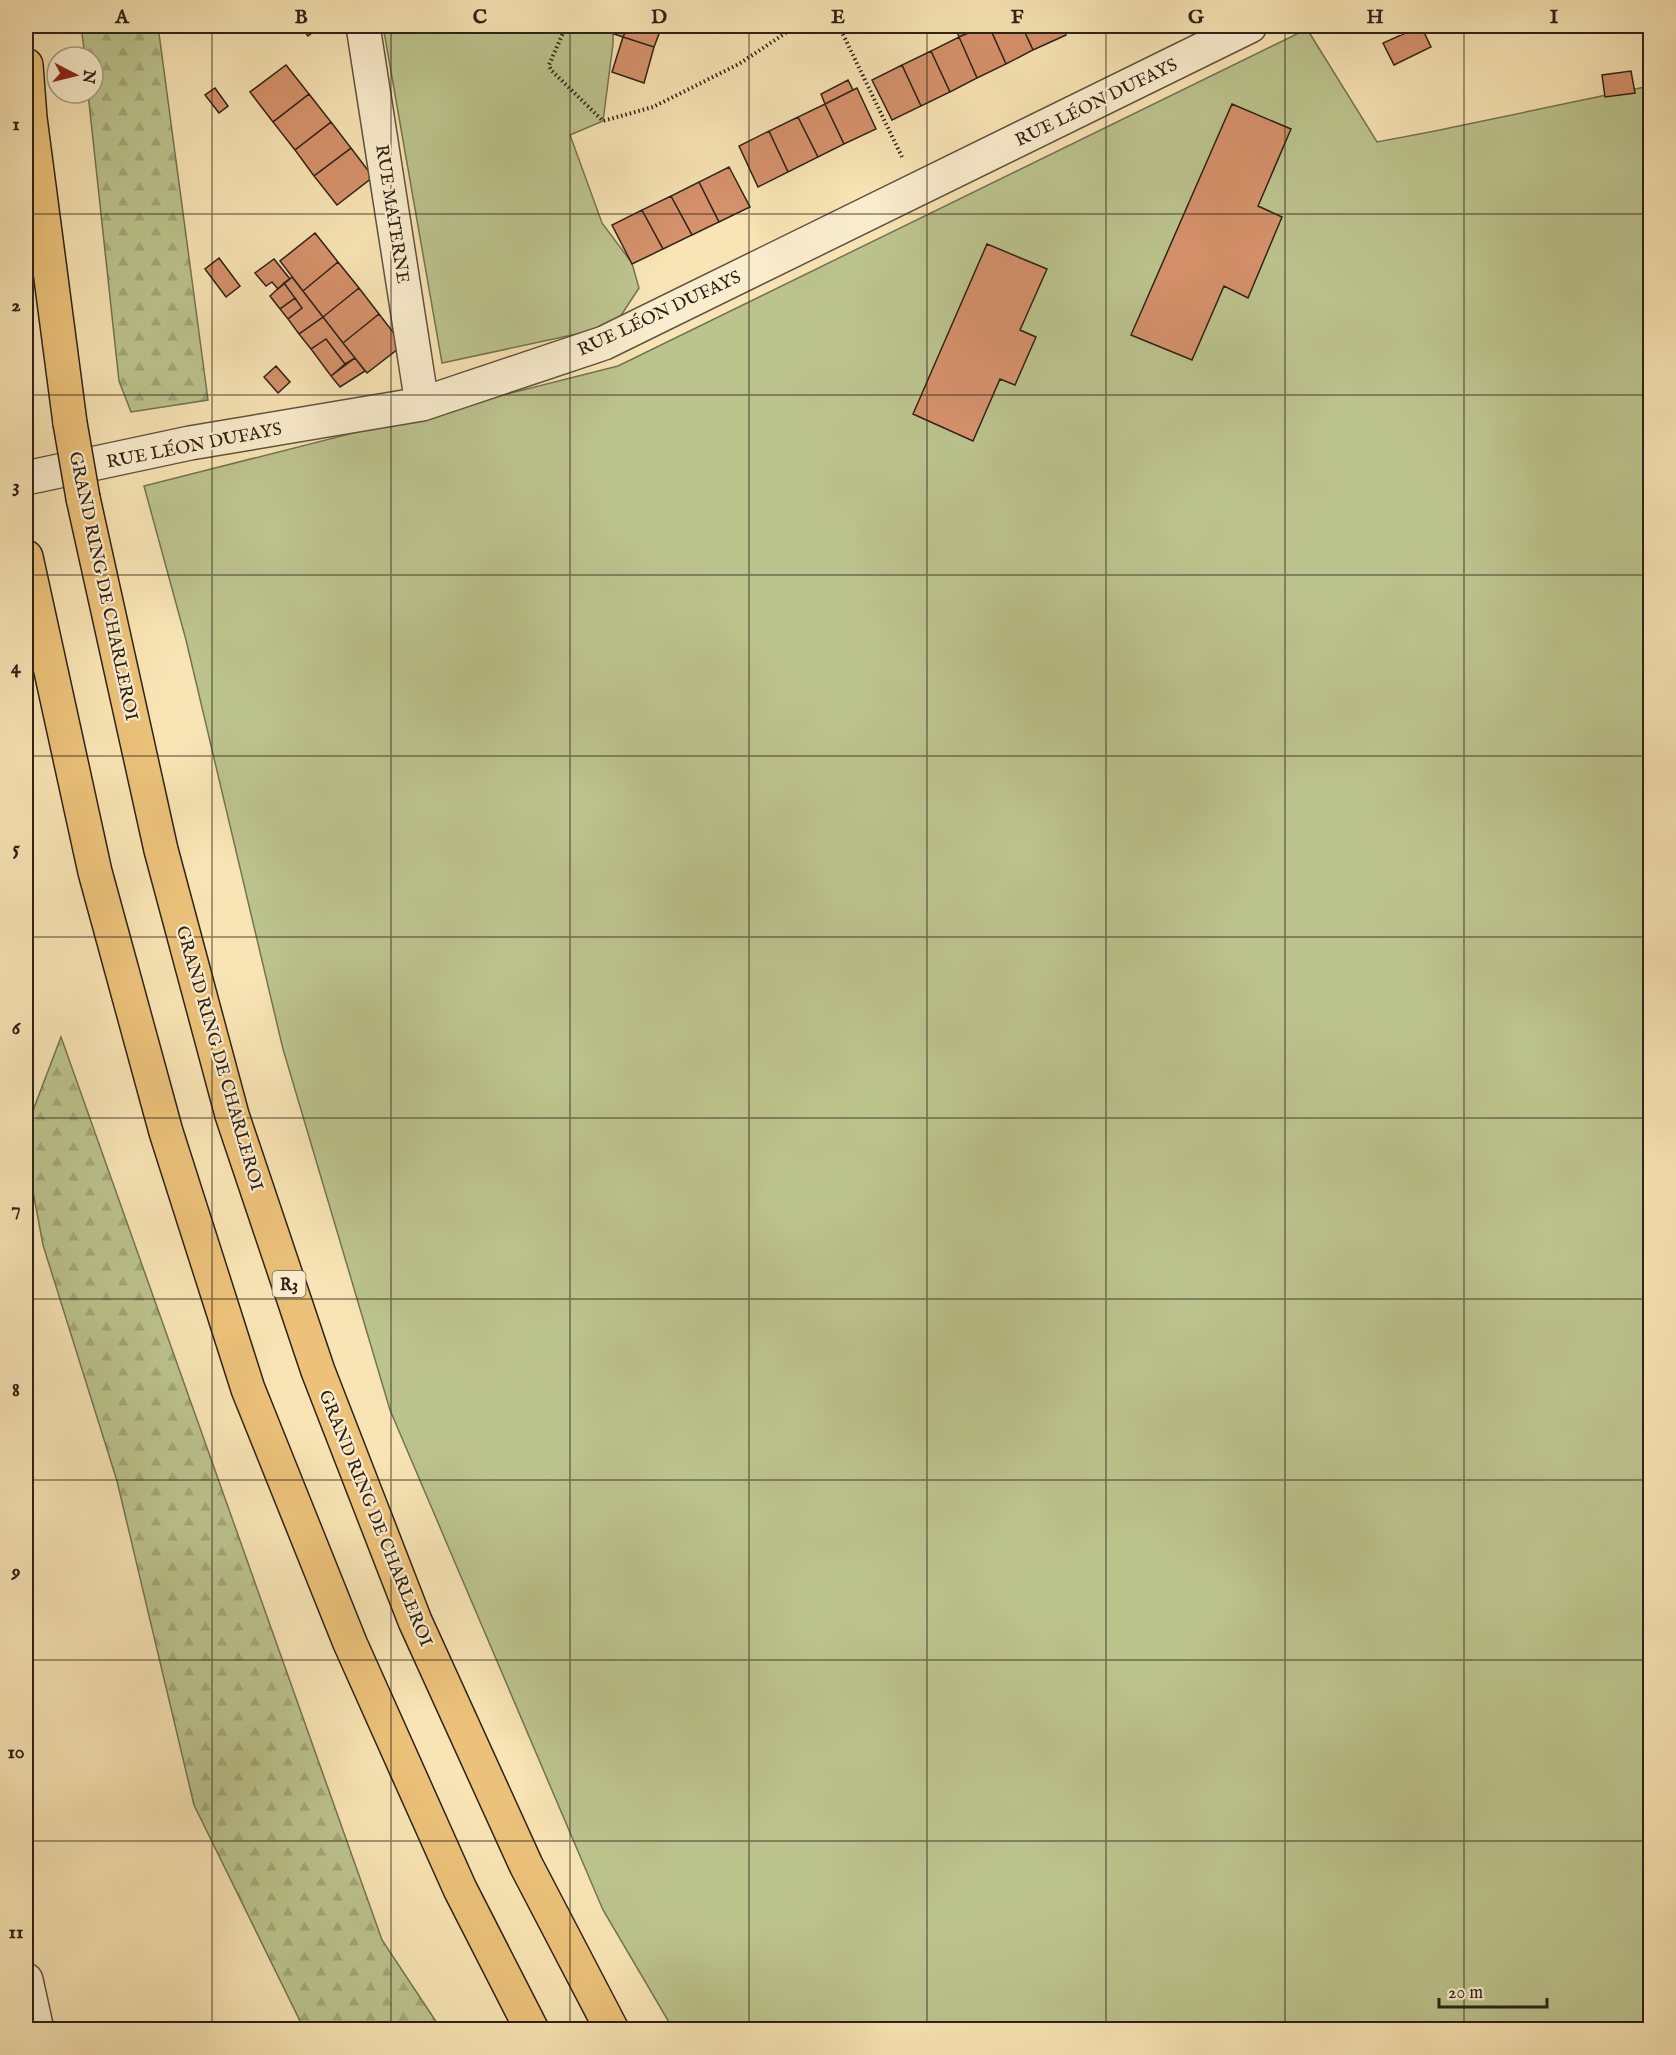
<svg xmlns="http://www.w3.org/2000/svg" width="1676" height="2055" font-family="'IM FELL English',serif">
  <defs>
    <pattern id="forest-firs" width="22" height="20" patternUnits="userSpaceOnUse" patternTransform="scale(1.5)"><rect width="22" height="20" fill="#bcc48e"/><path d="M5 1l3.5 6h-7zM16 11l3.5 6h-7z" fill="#a2a87a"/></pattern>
  </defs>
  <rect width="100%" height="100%" fill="#f8e4b4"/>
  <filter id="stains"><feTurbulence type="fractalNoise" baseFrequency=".00333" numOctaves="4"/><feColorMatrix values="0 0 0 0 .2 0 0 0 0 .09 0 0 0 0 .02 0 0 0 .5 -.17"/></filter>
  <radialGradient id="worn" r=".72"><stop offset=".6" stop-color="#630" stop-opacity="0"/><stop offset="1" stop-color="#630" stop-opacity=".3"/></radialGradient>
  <path fill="#bcc48e" stroke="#757353" stroke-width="1.5" d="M 383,26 L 591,26 L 613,33 L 613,44 L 603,121 L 570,135 L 602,223 L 632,263 L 639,288 L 614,326 L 442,363 Z
    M 1307,29 L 1377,142 L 1430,132 L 1650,86 L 1650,2029 L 673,2029 L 603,1910 L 390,1410 L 283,1049 L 186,640 L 144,486 L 618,366 Z"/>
  <path fill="url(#forest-firs)" stroke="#757353" stroke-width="1.5" d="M 81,26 L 158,26 L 208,400 L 131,412 L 119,381 L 88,93 L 93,93 L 93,57 L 85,57 Z
    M 61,1037 L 382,1940 L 441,2029 L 304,2029 L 194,1805 L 117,1481 L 43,1245 L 26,1154 L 26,1129 Z"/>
  <path fill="#d6926c" stroke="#2e2218" stroke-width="1.5" d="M 300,26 L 321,26 L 308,36 Z
    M 591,26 L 628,26 L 623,37 Z
    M 628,26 L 662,26 L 654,47 L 623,37 Z
    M 955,26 L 984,26 L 959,37 Z
    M 984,26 L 989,26 L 1006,64 L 977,78 L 959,37 Z
    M 989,26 L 1022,26 L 1033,50 L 1006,64 Z
    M 1022,26 L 1062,26 L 1066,35 L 1033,50 Z
    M 1398,26 L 1420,26 L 1402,34 Z
    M 1421,26 L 1431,47 L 1394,65 L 1383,43 Z
    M 623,37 L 654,47 L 644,83 L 612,72 Z
    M 959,37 L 977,78 L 950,92 L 931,51 Z
    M 931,51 L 950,92 L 921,106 L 902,65 Z
    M 286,65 L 309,94 L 273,122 L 250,92 Z
    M 902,65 L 921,106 L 892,120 L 872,80 Z
    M 1631,71 L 1635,93 L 1605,97 L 1602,75 Z
    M 848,80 L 853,90 L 825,104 L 821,94 Z
    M 215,88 L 228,106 L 219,113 L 205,95 Z
    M 857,88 L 876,129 L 844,144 L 825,104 Z
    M 309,94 L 331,122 L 295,150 L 273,122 Z
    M 825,104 L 844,144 L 818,157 L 798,117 Z
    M 1232,104 L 1291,129 L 1258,206 L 1282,217 L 1248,298 L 1224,286 L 1192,360 L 1131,335 Z
    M 798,117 L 818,157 L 788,172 L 769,131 Z
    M 331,122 L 351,148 L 314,176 L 295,150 Z
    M 769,131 L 788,172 L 758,187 L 739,146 Z
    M 351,148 L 373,177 L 337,205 L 314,176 Z
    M 729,167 L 750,207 L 719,222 L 699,182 Z
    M 699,182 L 719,222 L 692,235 L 671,196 Z
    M 671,196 L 692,235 L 663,249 L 642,210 Z
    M 642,210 L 663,249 L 632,264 L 612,225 Z
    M 315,233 L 338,262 L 303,291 L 280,261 Z
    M 987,244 L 1047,269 L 1020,330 L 1036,337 L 1015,385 L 1000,379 L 973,441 L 913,414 Z
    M 219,258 L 240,286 L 226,297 L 205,269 Z
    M 274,259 L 290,279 L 278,289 L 272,282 L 266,286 L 255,273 Z
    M 338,262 L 359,288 L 323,317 L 303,291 Z
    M 292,277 L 323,317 L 299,334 L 288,319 L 302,308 L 284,283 Z
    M 284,283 L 295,298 L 280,309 L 270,296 Z
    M 359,288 L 379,314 L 343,343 L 323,317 Z
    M 295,298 L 302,308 L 288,319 L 280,309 Z
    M 379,314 L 403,345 L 367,373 L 343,343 Z
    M 323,317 L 343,343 L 355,358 L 345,364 L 326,339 L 311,349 L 299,334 Z
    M 326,339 L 345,364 L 331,376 L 311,349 Z
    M 355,358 L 365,371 L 340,387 L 331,376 Z
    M 276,366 L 290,382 L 278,393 L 264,377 Z"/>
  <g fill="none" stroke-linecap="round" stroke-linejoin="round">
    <defs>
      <path id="minor" d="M 363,26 L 422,404
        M 26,478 L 190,443 L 422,404 L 604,343 L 1250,26
        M 26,1980 L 37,2030"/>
      <path id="motorway" d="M 26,65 L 30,118 L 70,423
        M 83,498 L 161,850 L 232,1115 L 318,1371 L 415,1621 L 526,1865 L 612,2030
        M 26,557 L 95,872 L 166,1132 L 248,1389 L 350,1643 L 460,1889 L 532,2030"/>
    </defs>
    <use href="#minor" stroke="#60523f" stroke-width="36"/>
    <use href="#motorway" stroke="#2e2218" stroke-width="36"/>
    <path stroke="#2e2218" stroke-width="4" stroke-dasharray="1.5 3" stroke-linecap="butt" d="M 566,26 L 549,65 L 551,70 L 603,121 L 653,107 L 739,64 L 796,26
      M 839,26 L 902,157"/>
    <use href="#minor" stroke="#faedce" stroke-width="33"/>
    <use href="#motorway" stroke="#ecc27a" stroke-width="33"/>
    <defs>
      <path id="motorway-bridge" d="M 70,423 L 83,498"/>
    </defs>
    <use href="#motorway-bridge" stroke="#2e2218" stroke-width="36" stroke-linecap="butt"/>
    <use href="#motorway-bridge" stroke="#ecc27a" stroke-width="33"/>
  </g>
  <path fill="none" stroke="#2e2218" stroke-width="1.5" stroke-opacity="0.55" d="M 212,26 L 212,2030M 391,26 L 391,2030M 570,26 L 570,2030M 749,26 L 749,2030M 927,26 L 927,2030M 1106,26 L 1106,2030M 1285,26 L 1285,2030M 1464,26 L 1464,2030M 26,214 L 1650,214M 26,395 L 1650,395M 26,575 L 1650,575M 26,756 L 1650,756M 26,937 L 1650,937M 26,1118 L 1650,1118M 26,1299 L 1650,1299M 26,1480 L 1650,1480M 26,1660 L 1650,1660M 26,1841 L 1650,1841"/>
  <g text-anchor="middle" stroke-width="4.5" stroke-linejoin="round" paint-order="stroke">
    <rect fill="#faedce" stroke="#6b5f4f" stroke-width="1.5" x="272.5" y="1271" width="33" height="26" rx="4.5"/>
    <g font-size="16" font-weight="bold" fill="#2e2218">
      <text x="289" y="1290">R3</text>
    </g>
    <g font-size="18" fill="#2e2218" stroke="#faedce">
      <text transform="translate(1096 102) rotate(-26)" y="6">RUE LÉON DUFAYS</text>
      <text transform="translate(393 214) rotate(81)" y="6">RUE MATERNE</text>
      <text transform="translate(659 313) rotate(-25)" y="6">RUE LÉON DUFAYS</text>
      <text transform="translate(194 445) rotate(-11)" y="6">RUE LÉON DUFAYS</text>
      <text transform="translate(104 586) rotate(78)" y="6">GRAND RING DE CHARLEROI</text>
      <text transform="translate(220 1058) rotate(74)" y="6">GRAND RING DE CHARLEROI</text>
      <text transform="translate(376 1518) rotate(68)" y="6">GRAND RING DE CHARLEROI</text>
    </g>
  </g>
  <rect width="1676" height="2055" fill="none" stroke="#f8e4b4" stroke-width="66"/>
  <g transform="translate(75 75) rotate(97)"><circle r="28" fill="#faedce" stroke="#a89c85" stroke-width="1.5"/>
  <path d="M0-4.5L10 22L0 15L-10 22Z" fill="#8f2418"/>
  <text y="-9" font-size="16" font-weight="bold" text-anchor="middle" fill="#2e2218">N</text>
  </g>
  <path d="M1439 1998v9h108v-9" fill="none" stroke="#2e2218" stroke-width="3"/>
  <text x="1448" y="1998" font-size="18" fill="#2e2218" stroke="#faedce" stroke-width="4.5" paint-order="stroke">20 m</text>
  <rect x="33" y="33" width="1610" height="1989" fill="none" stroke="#2e2218" stroke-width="2"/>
  <g font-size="20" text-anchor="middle" font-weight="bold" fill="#2e2218">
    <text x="122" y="23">A</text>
    <text x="301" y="23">B</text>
    <text x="480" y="23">C</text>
    <text x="659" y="23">D</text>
    <text x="838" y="23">E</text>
    <text x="1017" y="23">F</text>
    <text x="1196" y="23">G</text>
    <text x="1375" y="23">H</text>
    <text x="1554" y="23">I</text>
    <text x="16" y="130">1</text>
    <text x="16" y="311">2</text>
    <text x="16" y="492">3</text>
    <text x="16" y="673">4</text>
    <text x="16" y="854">5</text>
    <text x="16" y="1034">6</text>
    <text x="16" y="1215">7</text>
    <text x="16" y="1396">8</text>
    <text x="16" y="1577">9</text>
    <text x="16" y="1758">10</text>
    <text x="16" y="1938">11</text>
  </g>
  <rect width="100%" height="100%" filter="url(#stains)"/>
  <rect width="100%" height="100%" fill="url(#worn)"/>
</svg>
